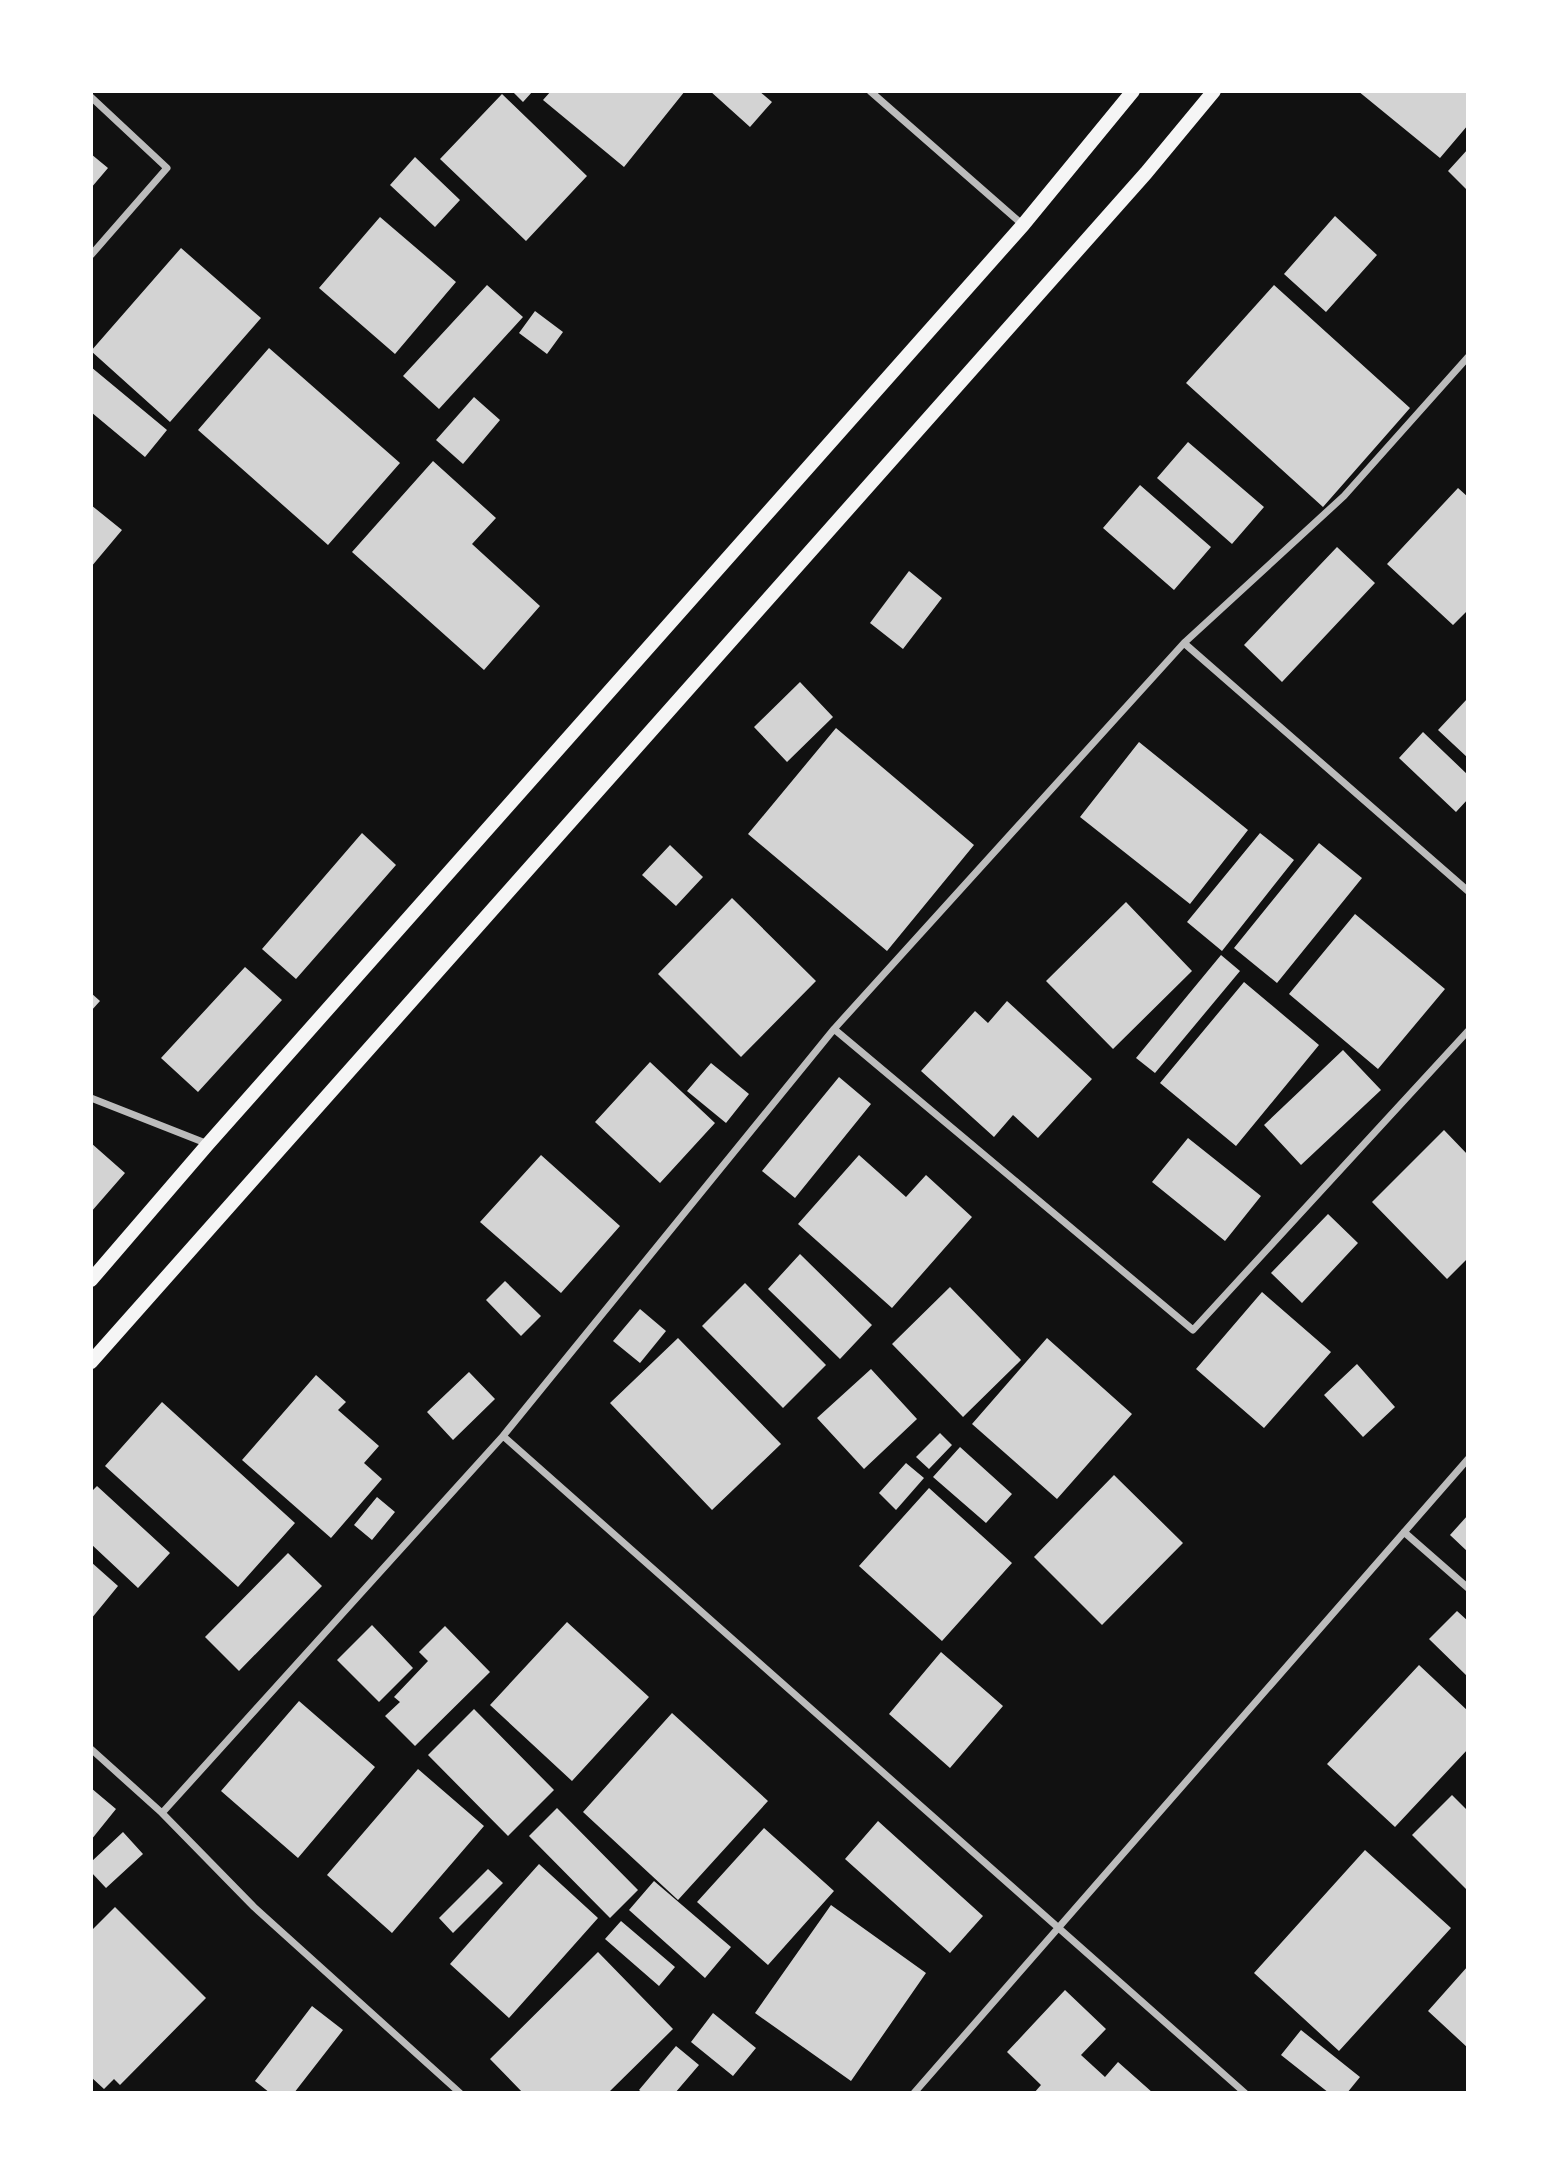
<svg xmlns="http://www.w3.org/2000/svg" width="1559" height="2184" font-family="'Noto Sans',sans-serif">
  <rect width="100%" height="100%" fill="#111"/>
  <path fill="#d3d3d3" d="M 512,91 L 533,91 L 523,102 Z
    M 551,91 L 685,91 L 624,167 L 543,100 Z
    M 710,91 L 759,91 L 772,102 L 750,127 Z
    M 1358,91 L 1468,91 L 1468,125 L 1440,158 Z
    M 502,94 L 587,176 L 526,241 L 440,159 Z
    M 1468,149 L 1468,191 L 1448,171 Z
    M 91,154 L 108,168 L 91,188 Z
    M 415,157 L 460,200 L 435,227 L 390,185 Z
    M 1335,216 L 1377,255 L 1326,312 L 1284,274 Z
    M 380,217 L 456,282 L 395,354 L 319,288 Z
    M 181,248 L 261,318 L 170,422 L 91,351 Z
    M 487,285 L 523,317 L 439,409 L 403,376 Z
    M 1274,285 L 1410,408 L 1323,507 L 1186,383 Z
    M 535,311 L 563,332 L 547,354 L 519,333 Z
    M 269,348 L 400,463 L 328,545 L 198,430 Z
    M 91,367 L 167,430 L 145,457 L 91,412 Z
    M 474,397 L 500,420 L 463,464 L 436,440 Z
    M 1188,442 L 1264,507 L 1232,544 L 1157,478 Z
    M 433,461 L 496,518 L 472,544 L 540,606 L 484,670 L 352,552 Z
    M 1140,485 L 1211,547 L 1174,590 L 1103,528 Z
    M 1458,488 L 1468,497 L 1468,610 L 1453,625 L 1387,564 Z
    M 91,505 L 122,530 L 91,567 Z
    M 1337,547 L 1375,583 L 1282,682 L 1244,645 Z
    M 909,571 L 942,598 L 903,649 L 870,623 Z
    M 800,682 L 833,717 L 787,762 L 754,727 Z
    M 1468,698 L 1468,758 L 1438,730 Z
    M 836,728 L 974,845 L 887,951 L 748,834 Z
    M 1423,732 L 1468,775 L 1468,799 L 1456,812 L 1399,758 Z
    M 1139,742 L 1248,830 L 1190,904 L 1080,817 Z
    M 362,833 L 396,865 L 296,979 L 262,949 Z
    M 1260,833 L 1294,860 L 1222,951 L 1187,922 Z
    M 1319,843 L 1362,878 L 1277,983 L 1234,948 Z
    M 670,845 L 703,877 L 676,906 L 642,875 Z
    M 732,898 L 816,981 L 741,1057 L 658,974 Z
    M 1126,902 L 1192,971 L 1113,1049 L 1046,981 Z
    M 1355,914 L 1445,989 L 1378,1069 L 1289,994 Z
    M 1221,955 L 1240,971 L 1155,1073 L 1136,1058 Z
    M 245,967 L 282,1000 L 198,1092 L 161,1058 Z
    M 1244,982 L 1319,1045 L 1236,1146 L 1160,1083 Z
    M 91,993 L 100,1001 L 91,1011 Z
    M 1007,1001 L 1092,1079 L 1038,1138 L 1013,1115 L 994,1137 L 921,1071 L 975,1011 L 988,1023 Z
    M 1343,1050 L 1381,1090 L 1301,1165 L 1264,1125 Z
    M 650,1062 L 715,1123 L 660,1183 L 595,1122 Z
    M 711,1063 L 749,1094 L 726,1123 L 687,1091 Z
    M 839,1077 L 871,1104 L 795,1198 L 762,1171 Z
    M 1444,1130 L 1468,1155 L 1468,1258 L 1447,1279 L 1372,1202 Z
    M 1188,1138 L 1261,1196 L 1225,1241 L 1152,1182 Z
    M 91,1143 L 125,1173 L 91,1212 Z
    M 541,1155 L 620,1226 L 561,1293 L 480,1222 Z
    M 859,1155 L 906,1197 L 926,1175 L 972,1217 L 892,1308 L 798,1224 Z
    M 1328,1214 L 1358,1243 L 1302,1303 L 1271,1273 Z
    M 800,1254 L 872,1325 L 840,1359 L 768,1289 Z
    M 505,1281 L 541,1316 L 521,1336 L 486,1300 Z
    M 745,1283 L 826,1365 L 783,1408 L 702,1326 Z
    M 950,1287 L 1021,1360 L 963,1417 L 892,1344 Z
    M 1262,1292 L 1331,1352 L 1264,1428 L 1196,1369 Z
    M 640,1309 L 666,1331 L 640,1363 L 613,1341 Z
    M 678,1338 L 781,1444 L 712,1510 L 610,1403 Z
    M 1047,1338 L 1132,1414 L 1057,1499 L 972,1424 Z
    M 1357,1364 L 1395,1407 L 1363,1437 L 1324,1395 Z
    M 871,1369 L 917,1419 L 864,1469 L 817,1418 Z
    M 469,1372 L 495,1399 L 453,1440 L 427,1412 Z
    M 316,1375 L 346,1402 L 338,1410 L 379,1446 L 364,1463 L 382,1479 L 331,1538 L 242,1460 Z
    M 162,1402 L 295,1523 L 238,1587 L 105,1466 Z
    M 940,1433 L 952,1445 L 929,1469 L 916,1457 Z
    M 960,1447 L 1012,1494 L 986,1523 L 933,1477 Z
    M 906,1463 L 924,1478 L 896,1510 L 879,1493 Z
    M 1114,1475 L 1183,1543 L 1102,1625 L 1034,1557 Z
    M 97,1486 L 170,1553 L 138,1588 L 91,1544 L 91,1492 Z
    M 929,1488 L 1012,1563 L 942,1641 L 859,1566 Z
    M 377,1497 L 395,1512 L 372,1540 L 354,1525 Z
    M 1468,1515 L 1468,1552 L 1450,1535 Z
    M 288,1553 L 322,1586 L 239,1671 L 205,1637 Z
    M 91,1562 L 118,1586 L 91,1619 Z
    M 1457,1611 L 1468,1621 L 1468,1677 L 1429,1639 Z
    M 567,1622 L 649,1697 L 572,1781 L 490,1705 Z
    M 372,1625 L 413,1668 L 379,1702 L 337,1660 Z
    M 445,1626 L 490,1672 L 415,1746 L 385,1716 L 400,1702 L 394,1697 L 428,1661 L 419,1652 Z
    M 941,1652 L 1003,1706 L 950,1768 L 889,1714 Z
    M 1419,1665 L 1468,1711 L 1468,1749 L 1395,1827 L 1327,1764 Z
    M 299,1701 L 375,1767 L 298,1858 L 221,1791 Z
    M 474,1709 L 554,1790 L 508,1836 L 428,1755 Z
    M 672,1713 L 768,1801 L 678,1900 L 583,1812 Z
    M 418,1769 L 484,1826 L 392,1933 L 327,1875 Z
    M 91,1788 L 116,1809 L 91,1840 Z
    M 1452,1795 L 1468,1811 L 1468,1891 L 1412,1835 Z
    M 557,1808 L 638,1890 L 610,1918 L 529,1836 Z
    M 878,1821 L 983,1916 L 950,1953 L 845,1859 Z
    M 764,1828 L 834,1891 L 768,1965 L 697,1902 Z
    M 123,1832 L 143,1854 L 106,1888 L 91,1872 L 91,1862 Z
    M 1365,1850 L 1451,1928 L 1339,2051 L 1254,1973 Z
    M 539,1864 L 598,1918 L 509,2018 L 450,1964 Z
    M 488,1869 L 503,1883 L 453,1933 L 439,1918 Z
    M 654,1881 L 731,1947 L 705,1978 L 629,1910 Z
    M 831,1905 L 926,1973 L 851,2081 L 755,2013 Z
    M 115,1907 L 206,1998 L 120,2085 L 114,2079 L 104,2089 L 91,2077 L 91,1931 Z
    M 621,1921 L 675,1967 L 659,1986 L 605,1939 Z
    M 598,1952 L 673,2029 L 608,2093 L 523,2093 L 490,2059 Z
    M 1468,1966 L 1468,2048 L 1428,2011 Z
    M 1065,1990 L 1106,2029 L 1081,2055 L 1105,2077 L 1118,2062 L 1153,2093 L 1034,2093 L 1041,2085 L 1007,2052 Z
    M 312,2006 L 343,2030 L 294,2093 L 270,2093 L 255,2081 Z
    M 713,2013 L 756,2048 L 733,2076 L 691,2042 Z
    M 1301,2030 L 1360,2077 L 1347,2093 L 1329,2093 L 1281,2055 Z
    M 676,2046 L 699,2065 L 675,2093 L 643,2093 L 639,2090 Z"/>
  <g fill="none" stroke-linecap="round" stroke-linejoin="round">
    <path stroke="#bcbcbc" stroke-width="7" d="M 870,91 L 1023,225
      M 91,97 L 167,168 L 91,255
      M 1184,643 L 1468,891
      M 834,1029 L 1193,1330 L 1468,1031
      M 91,1098 L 208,1144
      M 503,1436 L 1245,2093
      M 1404,1532 L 1468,1588
      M 91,1749 L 162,1813 L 503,1436 L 834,1029 L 1184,643 L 1344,496 L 1468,357
      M 162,1813 L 254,1907 L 460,2093
      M 914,2093 L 1468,1459"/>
    <path stroke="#f5f5f5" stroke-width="14" d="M 91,1280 L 208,1144 L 1023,225 L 1133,91
      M 91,1362 L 1146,173 L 1214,91"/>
  </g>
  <rect width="1559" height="2184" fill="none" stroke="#ffffff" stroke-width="186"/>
</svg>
